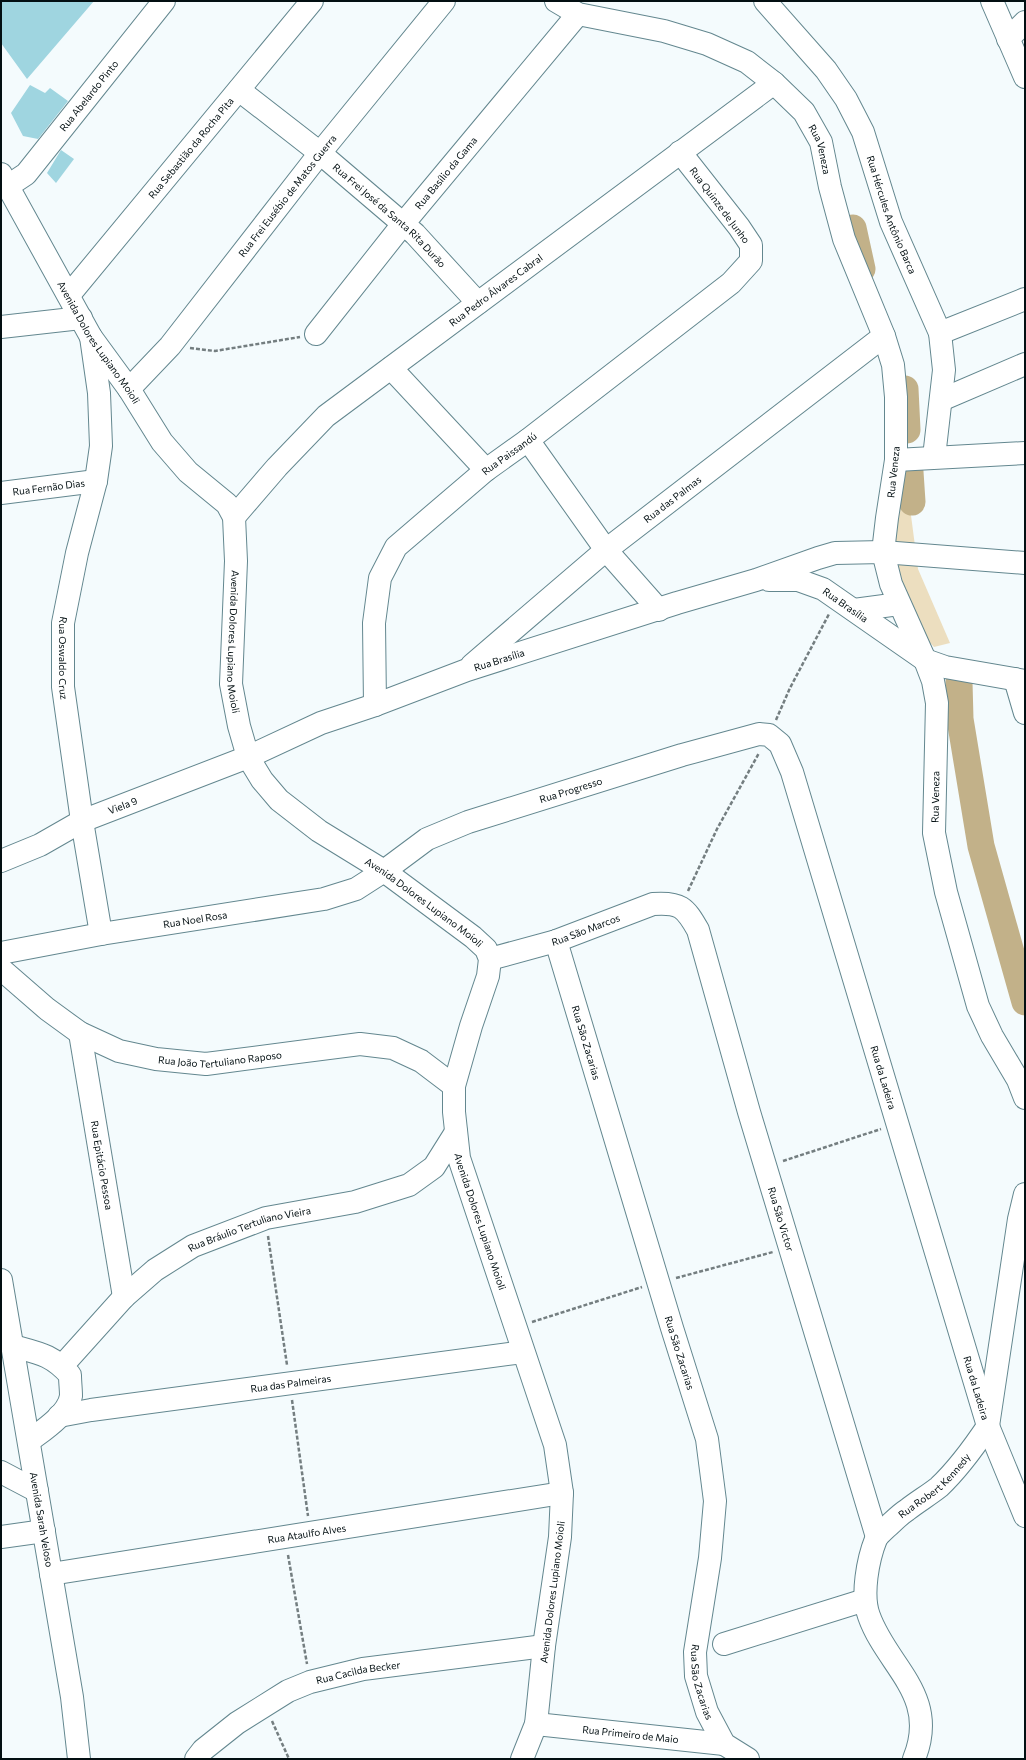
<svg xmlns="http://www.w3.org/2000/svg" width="1026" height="1760" font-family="Commissioner,sans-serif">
  <rect width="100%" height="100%" fill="#f4fbfd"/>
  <path fill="#ecdebf" d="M 909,500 L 918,569 L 950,643 L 934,647 L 913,624 L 893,565 L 895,513 Z"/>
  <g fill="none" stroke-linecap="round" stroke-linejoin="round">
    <path stroke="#c2b189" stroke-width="27" d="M 853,228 L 862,269
      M 905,389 L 907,430
      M 910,472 L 912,502
      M 959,682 L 960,719 L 981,846 L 1025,1002"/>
  </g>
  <path fill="#9fd5e0" d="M 1,1 L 94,1 L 27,79 L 1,43 Z
    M 30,85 L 45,93 L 50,88 L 68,101 L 38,139 L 23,136 L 11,113 Z
    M 61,150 L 74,159 L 56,183 L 47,173 Z"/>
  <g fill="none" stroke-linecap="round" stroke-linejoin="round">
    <defs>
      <g id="minor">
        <path id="s1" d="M 556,1 L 578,14 L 664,31 L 707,44 L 747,62 L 774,83 L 804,112 L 821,142 L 830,187 L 844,239 L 884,336 L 893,365 L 896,397 L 896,460 L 887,518 L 883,552 L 891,584 L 925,660 L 933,681 L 937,703 L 934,833 L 946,892 L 978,1006 L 992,1036 L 1018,1080 L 1025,1098"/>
        <path id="s2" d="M 765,1 L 826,70 L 846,99 L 863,132 L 891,222 L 940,333 L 944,370 L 934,457"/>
        <path d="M 992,1 L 1025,77"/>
        <path d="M 1008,39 L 1025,22"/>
        <path id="s3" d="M 239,90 L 320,153 L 415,234 L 478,303"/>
        <path id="s4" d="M 8,186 L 26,174 L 164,1"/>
        <path id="s5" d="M 69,295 L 312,1"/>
        <path d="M 1,327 L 81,318"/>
        <path d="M 940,333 L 1025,299"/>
        <path id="s6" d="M 316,334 L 403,224 L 578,14"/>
        <path id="s7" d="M 91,337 L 99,393 L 101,446 L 96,481 L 77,553 L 63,623 L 63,687 L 82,821 L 101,934"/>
        <path d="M 391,368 L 486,470"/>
        <path id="s8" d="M 129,389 L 170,346 L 320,153 L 444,1"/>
        <path d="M 941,400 L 1025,364"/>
        <path d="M 528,440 L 606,550 L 659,610"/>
        <path d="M 896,460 L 1025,453"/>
        <path id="s9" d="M 1,493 L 96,481"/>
        <path id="s10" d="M 234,517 L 277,467 L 326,416 L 774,83"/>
        <path id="s11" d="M 769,580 L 798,580 L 823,589 L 925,660 L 945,667 L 1025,681"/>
        <path d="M 854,610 L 899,604"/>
        <path id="s12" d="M 472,665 L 606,550 L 884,336"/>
        <path d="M 1015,679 L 1025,713"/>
        <path id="s13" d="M 375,705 L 374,623 L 380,578 L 396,547 L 486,470 L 528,440 L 731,283 L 751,261 L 751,245 L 739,227 L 680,152"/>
        <path id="s14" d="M 1,861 L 40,845 L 82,821 L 248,757 L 321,723 L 375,705 L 467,670 L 677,603 L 756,580 L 818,558 L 835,553 L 883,552 L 1025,563"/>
        <path id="s15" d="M 556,941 L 672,1328 L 707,1439 L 715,1501 L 710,1558 L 695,1652 L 696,1676 L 707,1712 L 724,1744 L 748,1759"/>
        <path id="s16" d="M 1,953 L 101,934 L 324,899 L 356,889 L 384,871 L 427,839 L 468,822 L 682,755 L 759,734 L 769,735 L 780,744 L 792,772 L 988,1426 L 1025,1516"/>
        <path id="s17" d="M 490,959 L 556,941 L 653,904 C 680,902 685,907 698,930 L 749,1112 L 877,1537"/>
        <path id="s18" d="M 1,969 L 47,1009 L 80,1033 L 119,1051 L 156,1059 L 206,1064 L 360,1044 L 393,1048 L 421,1061 L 454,1086"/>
        <path id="s19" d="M 80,1033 L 124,1297"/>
        <path d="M 13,1346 C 38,1353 51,1354 70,1375 C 70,1382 71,1389 71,1396 C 68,1415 42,1431 29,1441"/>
        <path id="s20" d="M 62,1366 L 124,1297 L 155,1270 L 193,1246 L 266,1218 L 355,1202 L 409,1185 L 434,1167 L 456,1132"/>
        <path id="s21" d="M 59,1416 L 91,1410 L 523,1352"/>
        <path d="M 1,1472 L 37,1491"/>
        <path d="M 1,1537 L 44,1531"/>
        <path id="s22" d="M 51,1574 L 562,1493"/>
        <path d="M 724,1644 L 865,1600"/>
        <path id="s23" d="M 536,1724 L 724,1744"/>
        <path id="s24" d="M 196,1759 L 203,1750 L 237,1723 L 288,1691 L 310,1682 L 363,1669 L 544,1646"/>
        <path id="s25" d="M 914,1759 C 940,1695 887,1667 869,1616 C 861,1595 868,1559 876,1539 C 878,1535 883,1531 886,1528 C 893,1522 899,1515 907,1510 C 917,1502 929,1495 939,1487 C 958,1469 974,1447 988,1426 L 1019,1219 L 1025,1194"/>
      </g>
      <g id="major">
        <path id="s26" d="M 1,174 L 91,337 L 129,389 L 162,442 L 188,472 L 227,504 L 234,517 L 236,561 L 231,684 L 239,726 L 248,757 L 262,780 L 279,800 L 319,831 L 384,871 L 473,937 L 486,949 L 490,959 L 488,976 L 471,1026 L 454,1086 L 454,1112 L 459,1158 L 555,1445 L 562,1493 L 560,1537 L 544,1646 L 536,1724 L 522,1759"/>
        <path id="s27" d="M 1,1280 L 72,1697 L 79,1759"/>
      </g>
    </defs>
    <use href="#minor" stroke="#63878f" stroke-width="24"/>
    <use href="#major" stroke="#63878f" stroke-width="24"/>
    <path stroke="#747e80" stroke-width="2.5" stroke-dasharray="4 2" stroke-linecap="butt" d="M 190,348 L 215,351 L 300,337
      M 776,720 L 790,688 L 829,614
      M 688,891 L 717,829 L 759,753
      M 783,1161 L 881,1129
      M 268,1236 L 287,1365
      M 676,1278 L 773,1252
      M 532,1322 L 642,1287
      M 292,1400 L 308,1516
      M 288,1555 L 307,1664
      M 272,1721 L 289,1759"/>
    <use href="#minor" stroke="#fff" stroke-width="22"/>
    <use href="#major" stroke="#fff" stroke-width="22"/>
  </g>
  <g text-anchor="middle" stroke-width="4" stroke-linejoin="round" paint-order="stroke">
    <g font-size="10" fill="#030f12" stroke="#fff">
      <text dy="4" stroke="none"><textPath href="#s4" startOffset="122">Rua Abelardo Pinto</textPath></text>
      <text dy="4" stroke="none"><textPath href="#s5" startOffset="191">Rua Sebastião da Rocha Pita</textPath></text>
      <text dy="4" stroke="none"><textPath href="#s1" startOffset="319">Rua Veneza</textPath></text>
      <text dy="4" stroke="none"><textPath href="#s6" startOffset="207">Rua Basílio da Gama</textPath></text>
      <text dy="4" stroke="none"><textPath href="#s8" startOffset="250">Rua Frei Eusébio de Matos Guerra</textPath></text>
      <text transform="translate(720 205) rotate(53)" y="4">Rua Quinze de Junho</text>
      <text dy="4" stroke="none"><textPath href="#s2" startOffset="252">Rua Hércules Antônio Barca</textPath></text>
      <text dy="4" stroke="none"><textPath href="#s3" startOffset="196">Rua Frei José da Santa Rita Durão</textPath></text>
      <text dy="4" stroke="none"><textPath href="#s10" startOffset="348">Rua Pedro Álvares Cabral</textPath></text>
      <text dy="4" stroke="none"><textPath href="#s26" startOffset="195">Avenida Dolores Lupiano Moioli</textPath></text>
      <text dy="4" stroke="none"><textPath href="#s13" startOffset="309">Rua Paissandú</textPath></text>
      <text transform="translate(893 472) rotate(-84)" y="4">Rua Veneza</text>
      <text dy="4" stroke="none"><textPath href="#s9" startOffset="48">Rua Fernão Dias</textPath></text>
      <text dy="4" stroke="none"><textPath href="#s12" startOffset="260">Rua das Palmas</textPath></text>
      <text dy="4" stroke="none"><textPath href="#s11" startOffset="83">Rua Brasília</textPath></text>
      <text dy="4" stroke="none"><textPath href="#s26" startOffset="543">Avenida Dolores Lupiano Moioli</textPath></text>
      <text dy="4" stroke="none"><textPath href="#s7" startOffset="326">Rua Oswaldo Cruz</textPath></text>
      <text dy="4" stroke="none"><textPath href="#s14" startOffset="538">Rua Brasília</textPath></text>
      <text dy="4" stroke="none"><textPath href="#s16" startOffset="600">Rua Progresso</textPath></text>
      <text transform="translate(935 797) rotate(-89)" y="4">Rua Veneza</text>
      <text dy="4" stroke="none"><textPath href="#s14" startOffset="134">Viela 9</textPath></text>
      <text dy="4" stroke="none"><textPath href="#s26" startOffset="891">Avenida Dolores Lupiano Moioli</textPath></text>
      <text dy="4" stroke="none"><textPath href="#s16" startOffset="197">Rua Noel Rosa</textPath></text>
      <text dy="4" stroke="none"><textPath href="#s17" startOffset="100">Rua São Marcos</textPath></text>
      <text dy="4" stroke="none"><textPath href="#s15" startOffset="106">Rua São Zacarias</textPath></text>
      <text dy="4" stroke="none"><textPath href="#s18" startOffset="247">Rua João Tertuliano Raposo</textPath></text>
      <text dy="4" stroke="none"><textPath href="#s16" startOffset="1170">Rua da Ladeira</textPath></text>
      <text dy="4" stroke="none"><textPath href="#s19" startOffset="134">Rua Epitácio Pessoa</textPath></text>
      <text dy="4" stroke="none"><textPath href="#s17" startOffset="530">Rua São Victor</textPath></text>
      <text dy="4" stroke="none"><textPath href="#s26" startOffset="1251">Avenida Dolores Lupiano Moioli</textPath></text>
      <text dy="4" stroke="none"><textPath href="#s20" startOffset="238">Rua Bráulio Tertuliano Vieira</textPath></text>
      <text dy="4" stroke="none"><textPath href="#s15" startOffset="430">Rua São Zacarias</textPath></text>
      <text dy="4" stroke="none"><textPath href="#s21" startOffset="234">Rua das Palmeiras</textPath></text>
      <text dy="4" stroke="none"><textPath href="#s16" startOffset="1494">Rua da Ladeira</textPath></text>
      <text dy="4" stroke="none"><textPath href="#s25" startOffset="315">Rua Robert Kennedy</textPath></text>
      <text dy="4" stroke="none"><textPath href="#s27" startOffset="243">Avenida Sarah Veloso</textPath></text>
      <text dy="4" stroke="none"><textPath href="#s22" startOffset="259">Rua Ataulfo Alves</textPath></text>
      <text transform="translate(552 1592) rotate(-83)" y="4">Avenida Dolores Lupiano Moioli</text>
      <text dy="4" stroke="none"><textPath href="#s24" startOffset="188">Rua Cacilda Becker</textPath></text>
      <text dy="4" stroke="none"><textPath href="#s15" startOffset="766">Rua São Zacarias</textPath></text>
      <text dy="4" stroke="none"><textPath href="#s23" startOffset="95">Rua Primeiro de Maio</textPath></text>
    </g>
  </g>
  <rect width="1026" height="1760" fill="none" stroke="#030f12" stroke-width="4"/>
</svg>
